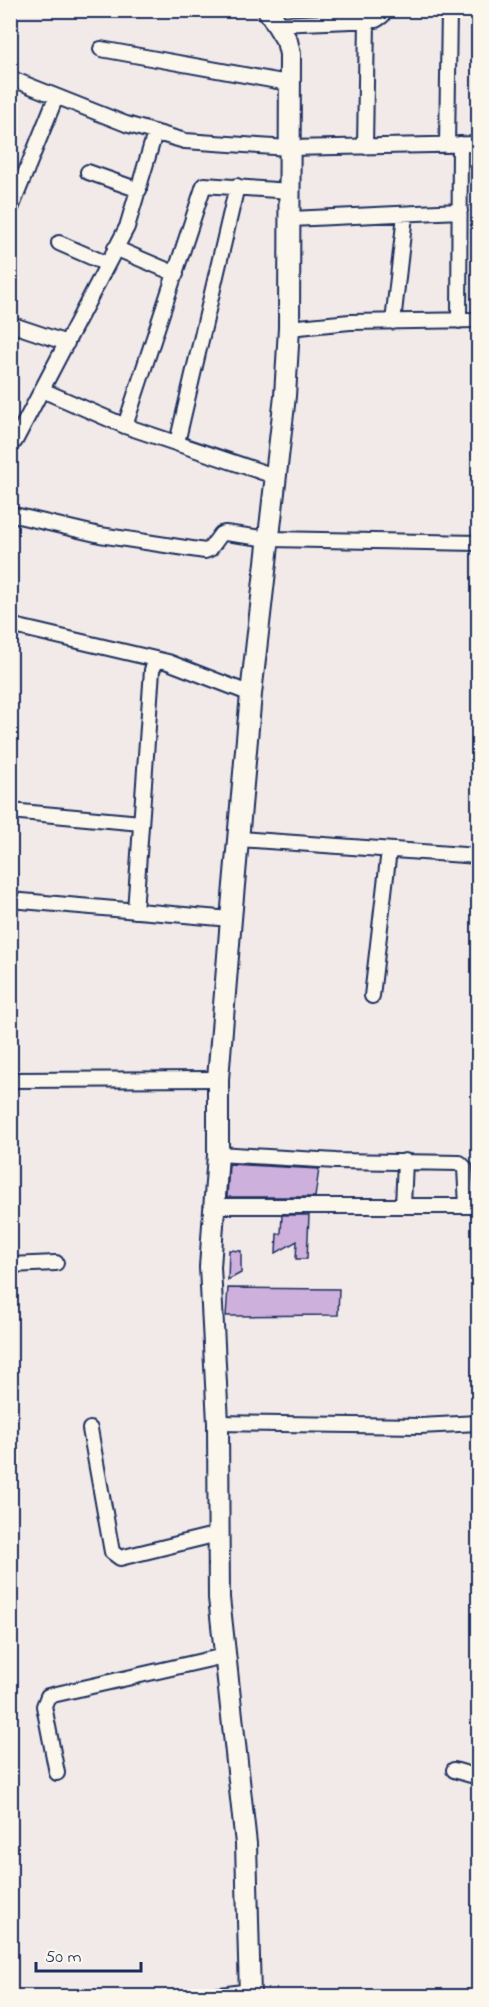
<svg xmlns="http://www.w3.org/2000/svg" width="489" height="2007" font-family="'Indie Flower',sans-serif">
  <rect width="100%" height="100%" fill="#f2e9e9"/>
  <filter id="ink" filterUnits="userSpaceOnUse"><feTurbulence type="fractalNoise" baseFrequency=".0167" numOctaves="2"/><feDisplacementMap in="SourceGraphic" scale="12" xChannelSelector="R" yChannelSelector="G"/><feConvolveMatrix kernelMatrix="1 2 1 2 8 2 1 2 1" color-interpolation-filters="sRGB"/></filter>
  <g filter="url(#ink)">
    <path fill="#ceb0dd" stroke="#1b2f5e" stroke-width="1.5" d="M 229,1164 L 319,1169 L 315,1197 L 227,1197 Z
      M 282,1215 L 309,1215 L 307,1259 L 296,1259 L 297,1241 L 276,1253 L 277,1234 L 281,1234 Z
      M 229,1250 L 241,1251 L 241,1273 L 228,1280 Z
      M 228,1288 L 339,1289 L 338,1315 L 226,1316 Z"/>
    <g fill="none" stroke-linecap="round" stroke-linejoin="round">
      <defs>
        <path id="street" d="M 277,24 L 376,20 L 382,16 L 383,10
          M 101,49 L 288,83
          M 10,78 L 126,124 L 185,141 L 289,148 L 478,144
          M 447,145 L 449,10
          M 365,147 L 367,20
          M 88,172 L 139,190
          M 10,211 L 56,97
          M 291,219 L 460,211
          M 59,243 L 107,264
          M 115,248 L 176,274
          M 459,321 L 460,144
          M 393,322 L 405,215
          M 10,324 L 67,343
          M 289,328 L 350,322 L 478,320
          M 42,390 L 125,426 L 277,477
          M 125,426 L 204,185 L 290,191
          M 15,441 L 127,227 L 155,133
          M 177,443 L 237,186
          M 10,514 L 100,535 L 205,551 L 210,549 L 221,534 L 225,533 L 270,539 L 478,543
          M 10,625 L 168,662 L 251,694
          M 10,811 L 141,823
          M 240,839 L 478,856
          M 10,900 L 231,919
          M 135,911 L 152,670 L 157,660
          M 372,996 L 389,850
          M 10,1080 L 218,1079
          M 218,1154 L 336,1161 L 460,1163 L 465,1168 L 467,1206
          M 214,1206 L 478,1206
          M 403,1206 L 405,1161
          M 10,1265 L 56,1263
          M 218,1423 L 420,1426 L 478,1423
          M 90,1429 L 112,1552 L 120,1558 L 218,1534
          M 454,1770 L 478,1777
          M 57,1773 L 44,1706 L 48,1696 L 224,1656
          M 214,1996 L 250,1991"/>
        <path id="secondary" d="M 250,1996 L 246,1844 L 219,1598 L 218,1423 L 210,1267 L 218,1154 L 218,1079 L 231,919 L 251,694 L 285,396 L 289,328 L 290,54 L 287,41 L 268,10"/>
      </defs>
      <use href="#street" stroke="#1b2f5e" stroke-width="18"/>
      <use href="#secondary" stroke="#1b2f5e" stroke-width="24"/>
      <use href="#street" stroke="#fbf7ec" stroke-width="14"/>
      <use href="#secondary" stroke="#fbf7ec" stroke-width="20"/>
    </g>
  </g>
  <rect width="489" height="2007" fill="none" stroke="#fbf7ec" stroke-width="36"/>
  <rect x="18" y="18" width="453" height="1971" fill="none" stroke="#1b2f5e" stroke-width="2" filter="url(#ink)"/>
  <path d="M36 1962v9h105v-9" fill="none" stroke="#1b2f5e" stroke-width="3"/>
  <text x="45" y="1962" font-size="18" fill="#1b2f5e" stroke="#fbf7ec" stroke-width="4.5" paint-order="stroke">50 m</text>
</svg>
